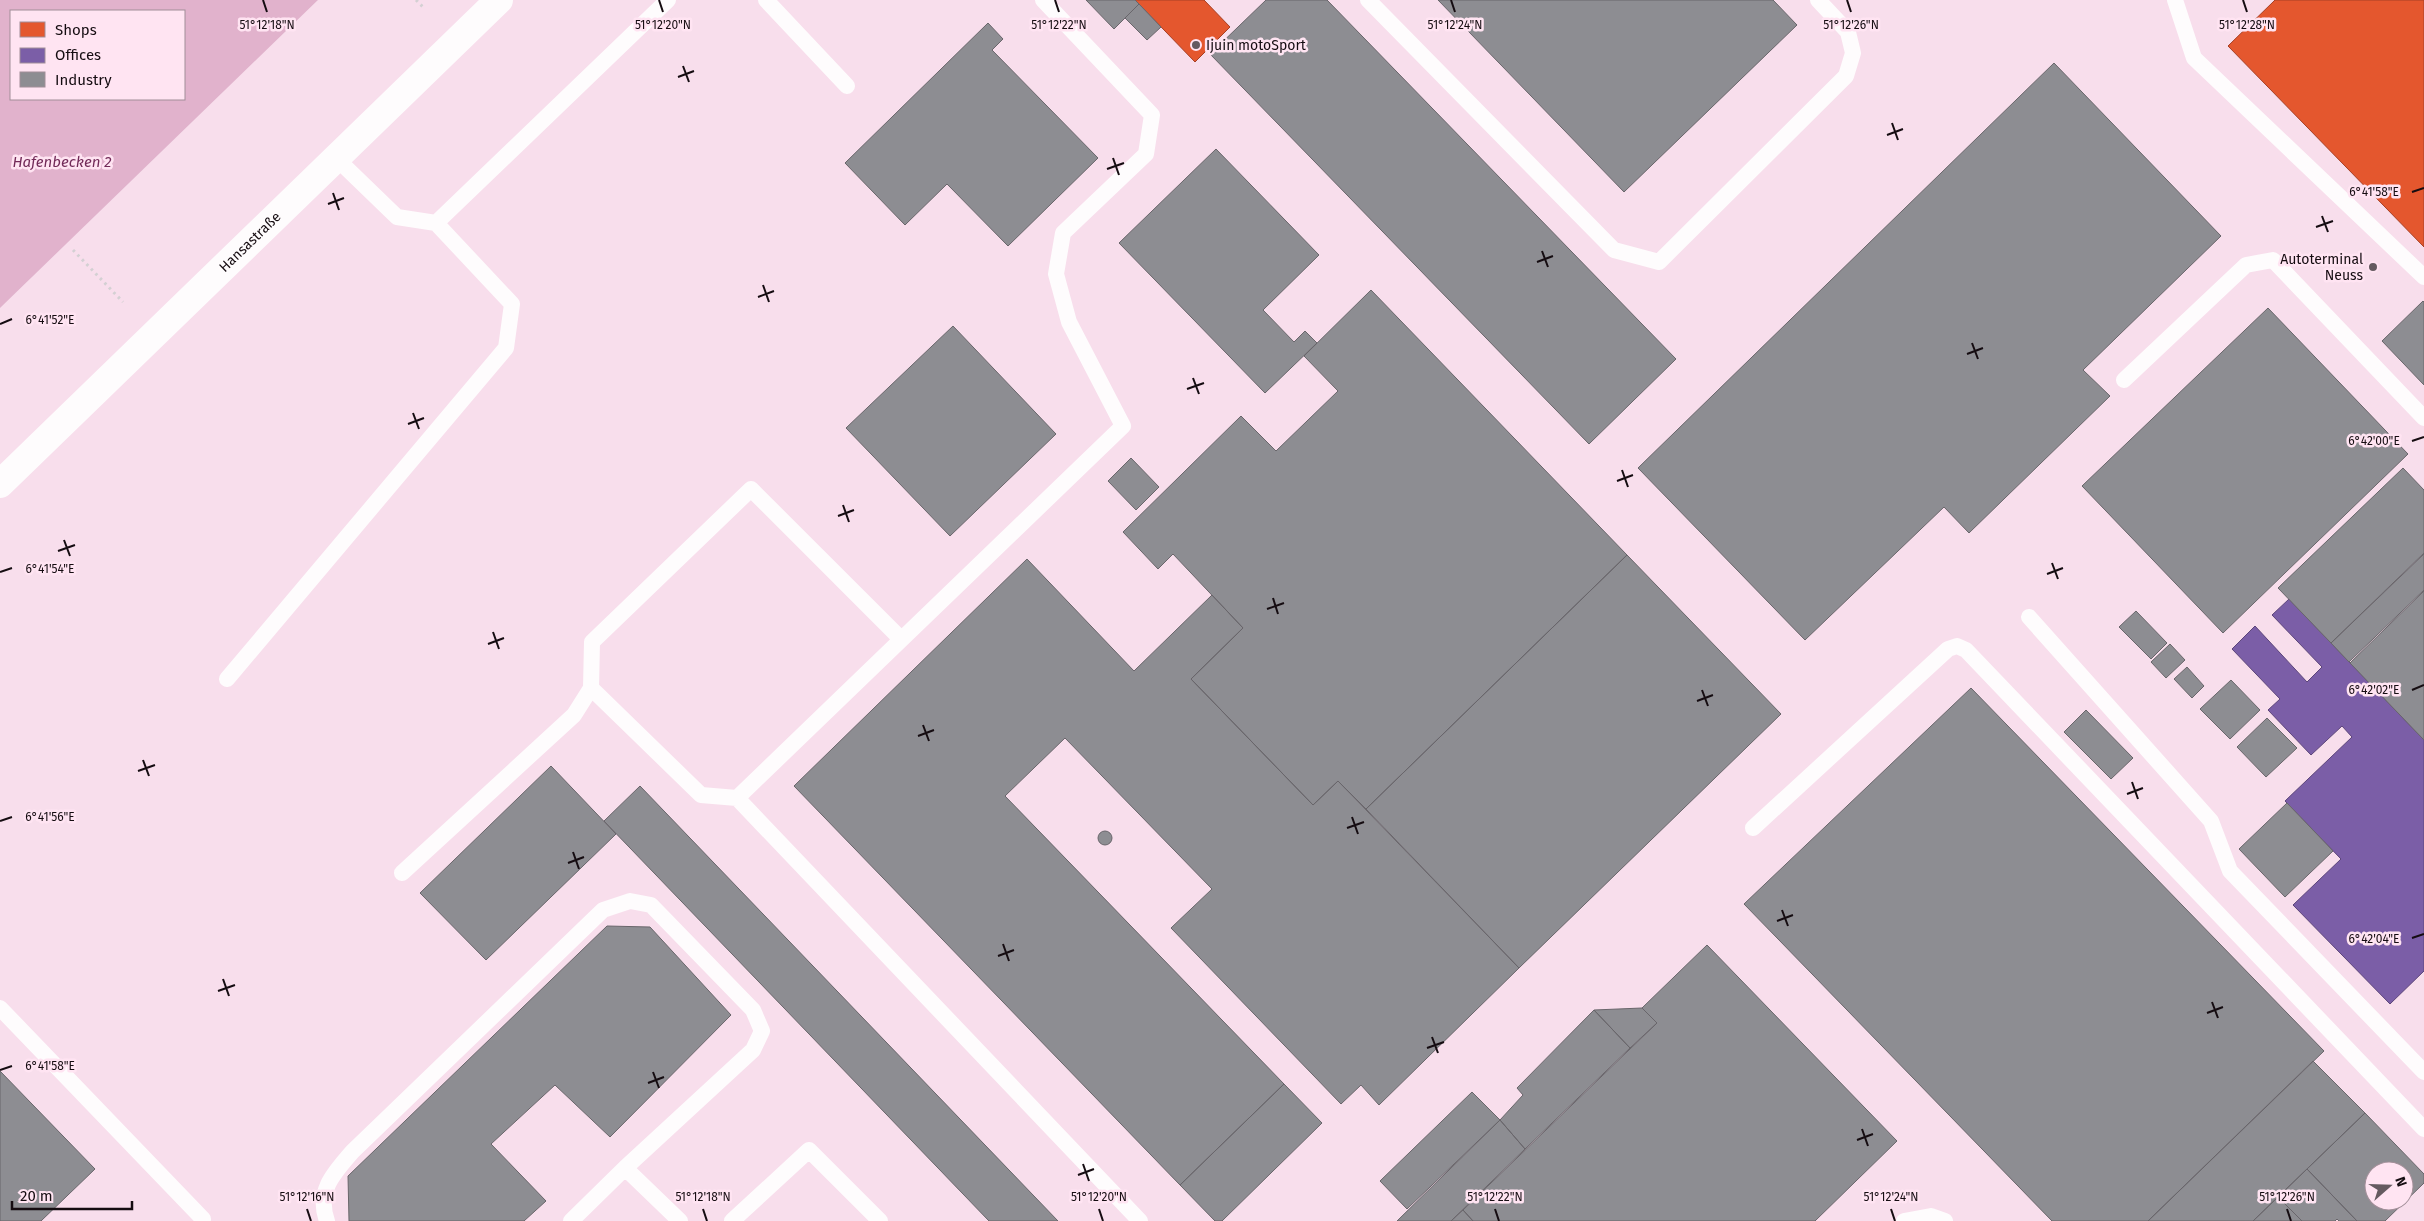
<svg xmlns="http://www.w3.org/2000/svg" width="2424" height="1221" font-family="'Fira Sans',sans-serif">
  <rect width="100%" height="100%" fill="#f9eaf2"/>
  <path fill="#f8deec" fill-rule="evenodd" d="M 318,0 L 2424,0 L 2424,1221 L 0,1221 L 0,308 ZM 2374,1171 L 2404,1171 L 2404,1201 L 2374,1201 Z"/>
  <path fill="#e1b2cc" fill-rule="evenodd" d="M 0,0 L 318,0 L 0,308 ZM 11,11 L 184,11 L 184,99 L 11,99 Z"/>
  <path fill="#e4572e" stroke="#a64025" d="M 1135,0 L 1204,0 L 1230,27 L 1195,62 Z
    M 2275,0 L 2424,0 L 2424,247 L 2228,46 Z"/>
  <path fill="#7b5ea7" stroke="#5c457a" d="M 2289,599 L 2424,740 L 2424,971 L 2390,1004 L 2293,905 L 2341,859 L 2285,801 L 2352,737 L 2342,726 L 2311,755 L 2268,710 L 2280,699 L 2232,649 L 2255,626 L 2307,682 L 2322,667 L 2272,615 Z"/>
  <path fill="#8d8d92" stroke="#69666b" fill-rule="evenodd" d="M 1086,0 L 1135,0 L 1139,4 L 1114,29 Z
    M 1266,0 L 1327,0 L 1676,359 L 1589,444 L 1210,54 Z
    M 1438,0 L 1773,0 L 1797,25 L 1624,192 Z
    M 1139,4 L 1161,27 L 1147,40 L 1125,18 Z
    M 988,23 L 1003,39 L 992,50 L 1098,158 L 1008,246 L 947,184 L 905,225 L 845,163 Z
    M 2054,63 L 2221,236 L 2083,370 L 2110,396 L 1969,533 L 1944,507 L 1805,640 L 1638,468 Z
    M 1216,149 L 1319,255 L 1263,310 L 1294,342 L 1305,331 L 1317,343 L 1265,393 L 1119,243 Z
    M 1371,290 L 1627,555 L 1366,809 L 1338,781 L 1313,805 L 1191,679 L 1243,628 L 1173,554 L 1158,569 L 1123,532 L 1241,416 L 1276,451 L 1338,391 L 1304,356 Z
    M 2423,301 L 2424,302 L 2424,385 L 2382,341 Z
    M 2268,308 L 2408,454 L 2223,633 L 2082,486 Z
    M 953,326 L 1056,434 L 950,536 L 846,428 Z
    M 1131,458 L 1159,487 L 1136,510 L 1108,481 Z
    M 2403,468 L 2424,490 L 2424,553 L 2331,643 L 2278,588 Z
    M 2424,554 L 2424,590 L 2349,662 L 2331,643 Z
    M 1627,555 L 1781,714 L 1519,968 L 1366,809 Z
    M 1027,559 L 1134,671 L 1212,595 L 1243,628 L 1191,679 L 1313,805 L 1338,781 L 1519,968 L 1379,1105 L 1361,1085 L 1341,1104 L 1171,928 L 1212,889 L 1065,738 L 1005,796 L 1284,1084 L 1180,1185 L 794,786 Z
    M 2424,591 L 2424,740 L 2350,663 Z
    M 2136,611 L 2167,643 L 2151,659 L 2119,627 Z
    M 2170,644 L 2185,660 L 2166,678 L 2151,662 Z
    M 2187,667 L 2204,686 L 2192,698 L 2174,679 Z
    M 2231,680 L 2260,710 L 2230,739 L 2200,709 Z
    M 1971,688 L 2324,1051 L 2148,1221 L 2052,1221 L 1744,904 Z
    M 2086,710 L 2133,758 L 2111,779 L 2064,732 Z
    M 2267,718 L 2297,748 L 2266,777 L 2237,747 Z
    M 551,766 L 616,834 L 486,960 L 420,893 Z
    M 640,786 L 1058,1221 L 989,1221 L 604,821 Z
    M 2287,803 L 2333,851 L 2285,897 L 2239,849 Z
    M1098 838a7 7 0 1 1 14 0a7 7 0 1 1-14 0Z
    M 607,926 L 650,927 L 731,1015 L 610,1137 L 555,1085 L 491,1144 L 546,1201 L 524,1221 L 349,1221 L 348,1176 Z
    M 1707,945 L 1897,1141 L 1815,1221 L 1473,1221 L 1463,1210 L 1657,1023 L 1642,1008 Z
    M 1642,1008 L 1657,1023 L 1630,1048 L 1594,1010 Z
    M 1594,1010 L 1630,1048 L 1525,1149 L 1500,1120 L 1523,1095 L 1517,1088 Z
    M 2313,1061 L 2365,1113 L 2253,1221 L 2148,1221 Z
    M 0,1071 L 95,1169 L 41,1221 L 0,1221 Z
    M 1284,1084 L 1322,1123 L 1222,1221 L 1215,1221 L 1180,1185 Z
    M 1472,1092 L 1500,1120 L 1407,1209 L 1380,1181 Z
    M 2365,1113 L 2424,1174 L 2424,1183 L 2385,1221 L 2357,1221 L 2307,1169 ZM 2374,1171 L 2404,1171 L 2404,1201 L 2374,1201 Z
    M 1500,1120 L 1525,1149 L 1451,1221 L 1397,1221 Z
    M 2307,1169 L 2357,1221 L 2339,1221 L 2337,1219 L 2335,1221 L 2302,1221 L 2278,1197 Z
    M 2278,1197 L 2302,1221 L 2253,1221 Z
    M 1463,1210 L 1473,1221 L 1451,1221 Z"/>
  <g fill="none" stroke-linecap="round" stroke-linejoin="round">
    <path stroke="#d4d0d3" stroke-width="3" stroke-dasharray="2.5 4" stroke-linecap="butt" d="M 416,0 L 425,9
      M 73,250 L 123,302"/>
    <path stroke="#fefcfd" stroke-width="16" d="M 766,0 L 847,86
      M 1043,0 L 1152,115 L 1146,154 L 1063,233 L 1056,274 L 1069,322 L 1123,426 L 737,798 L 1140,1221
      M 1368,0 L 1614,250 L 1659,262 L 1846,76 L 1853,53 L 1848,32 L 1818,0
      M 2175,0 L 2194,58 L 2424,277
      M 336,158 L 397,217 L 436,223 L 668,0
      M 2124,380 L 2246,265 L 2273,260 L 2424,418
      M 2029,617 L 2211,821 L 2230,871 L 2424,1072
      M 227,679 L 506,348 L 512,304 L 436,223
      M 591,688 L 701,795 L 737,798
      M 1753,828 L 1948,649 L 1957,646 L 1966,650 L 2424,1129
      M 402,873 L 574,715 L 591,688 L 592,642 L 751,489 L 901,639
      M 0,1008 L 203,1219 L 201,1221
      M 625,1168 L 680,1221
      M 327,1221 C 316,1191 334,1173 353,1151 L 603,910 L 630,901 L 651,905 L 753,1010 L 762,1031 L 753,1050 L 625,1168 L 571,1221
      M 732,1221 L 809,1150 L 880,1221
      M 1904,1221 L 1931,1216 L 1945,1221"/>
    <path stroke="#fefcfd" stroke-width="28" id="s1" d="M 0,484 L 499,0"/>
  </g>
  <path fill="none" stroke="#150c11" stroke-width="2" d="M 263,0 L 267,12M 659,0 L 663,12M 1055,0 L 1059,12M 1451,0 L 1455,12M 1847,0 L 1851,12M 2243,0 L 2247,12M 683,66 L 689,82M 678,77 L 694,71M 1892,123 L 1898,140M 1887,135 L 1903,129M 1113,158 L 1119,175M 1107,169 L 1124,163M 2412,192 L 2424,188M 333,193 L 339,210M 328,204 L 344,198M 2322,216 L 2328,232M 2316,227 L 2333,221M 1542,251 L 1548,267M 1537,262 L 1553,256M 763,285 L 769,302M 758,297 L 774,291M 0,324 L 12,319M 1972,343 L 1978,359M 1967,354 L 1983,348M 1193,378 L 1199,394M 1187,389 L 1204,383M 413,413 L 419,429M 408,424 L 424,418M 2412,441 L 2424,437M 1622,470 L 1628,487M 1617,481 L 1633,475M 843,505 L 849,522M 838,516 L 854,510M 64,540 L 70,556M 58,551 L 75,545M 2052,563 L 2058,579M 0,572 L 12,568M 2047,574 L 2063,568M 1273,598 L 1278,614M 1267,609 L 1284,603M 493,632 L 499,649M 488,644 L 504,638M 1702,690 L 1708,706M 2412,690 L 2424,685M 1697,701 L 1713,695M 923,725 L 929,741M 918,736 L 934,730M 143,760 L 149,776M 138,771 L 155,765M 2132,782 L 2138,799M 2127,794 L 2143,788M 1352,817 L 1358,834M 0,821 L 12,817M 1347,828 L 1364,822M 573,852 L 579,869M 568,863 L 584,857M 1782,910 L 1788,926M 1777,921 L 1793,915M 2412,938 L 2424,934M 1003,944 L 1009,961M 998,956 L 1014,950M 223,979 L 229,996M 218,991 L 235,985M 2212,1002 L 2218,1018M 2207,1013 L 2223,1007M 1432,1037 L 1438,1053M 1427,1048 L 1444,1042M 0,1070 L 12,1066M 653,1072 L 659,1088M 648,1083 L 664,1077M 1862,1129 L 1868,1146M 1857,1140 L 1873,1134M 1083,1164 L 1089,1181M 1078,1175 L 1094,1169M 307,1209 L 311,1221M 703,1209 L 707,1221M 1099,1209 L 1103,1221M 1495,1209 L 1499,1221M 1891,1209 L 1895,1221M 2287,1209 L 2291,1221"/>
  <g fill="#655a60" stroke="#ffe4f2" stroke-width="2">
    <circle cx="1196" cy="45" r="5"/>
    <circle cx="2373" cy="267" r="5"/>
  </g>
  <g text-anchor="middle" stroke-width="5" stroke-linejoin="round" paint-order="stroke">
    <g font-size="14" fill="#150c11" stroke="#ffe4f2" text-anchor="start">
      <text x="1206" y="50">Ijuin motoSport</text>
      <text x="2363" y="264" text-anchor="end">Autoterminal<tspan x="2363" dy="16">Neuss</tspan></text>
    </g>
    <g font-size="14" fill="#150c11" stroke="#ffe4f2">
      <text dy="5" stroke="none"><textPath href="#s1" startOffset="348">Hansastraße</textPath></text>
    </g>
    <g font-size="15" font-style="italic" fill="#722a58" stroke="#ffe4f2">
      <text x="62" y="167">Hafenbecken 2</text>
    </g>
  </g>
  <g font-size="12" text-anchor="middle" fill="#150c11" stroke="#ffe4f2" stroke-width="5" stroke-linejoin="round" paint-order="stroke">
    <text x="267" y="29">51°12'18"N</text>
    <text x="663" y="29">51°12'20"N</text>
    <text x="1059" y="29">51°12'22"N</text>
    <text x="1455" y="29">51°12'24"N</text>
    <text x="1851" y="29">51°12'26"N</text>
    <text x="2247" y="29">51°12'28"N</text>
    <text x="2374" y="196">6°41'58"E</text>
    <text x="50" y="324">6°41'52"E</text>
    <text x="2374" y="445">6°42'00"E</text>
    <text x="50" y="573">6°41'54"E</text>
    <text x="2374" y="694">6°42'02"E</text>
    <text x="50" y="821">6°41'56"E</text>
    <text x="2374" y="943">6°42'04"E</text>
    <text x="50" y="1070">6°41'58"E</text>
    <text x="307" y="1201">51°12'16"N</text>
    <text x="703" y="1201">51°12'18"N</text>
    <text x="1099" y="1201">51°12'20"N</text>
    <text x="1495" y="1201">51°12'22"N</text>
    <text x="1891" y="1201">51°12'24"N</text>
    <text x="2287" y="1201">51°12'26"N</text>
  </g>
  <rect x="10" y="10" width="175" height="90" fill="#ffe4f2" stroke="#a18e98"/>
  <rect x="20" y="22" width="25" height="15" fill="#e4572e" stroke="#a18e98"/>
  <text x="55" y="35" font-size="15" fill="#150c11">Shops</text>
  <rect x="20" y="48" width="25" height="15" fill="#7b5ea7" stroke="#a18e98"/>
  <text x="55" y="60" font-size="15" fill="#150c11">Offices</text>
  <rect x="20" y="72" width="25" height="15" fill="#8d8d92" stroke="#a18e98"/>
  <text x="55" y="85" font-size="15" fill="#150c11">Industry</text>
  <g transform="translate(2389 1186) rotate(70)"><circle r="24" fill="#ffe4f2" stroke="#a18e98"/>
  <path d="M0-4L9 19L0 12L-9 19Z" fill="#655a60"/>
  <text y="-8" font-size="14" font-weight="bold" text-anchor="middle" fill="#150c11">N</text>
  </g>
  <path d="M12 1201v8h120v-8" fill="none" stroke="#150c11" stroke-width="2.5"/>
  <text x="20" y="1201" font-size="15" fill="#150c11" stroke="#ffe4f2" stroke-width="4" paint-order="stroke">20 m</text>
</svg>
